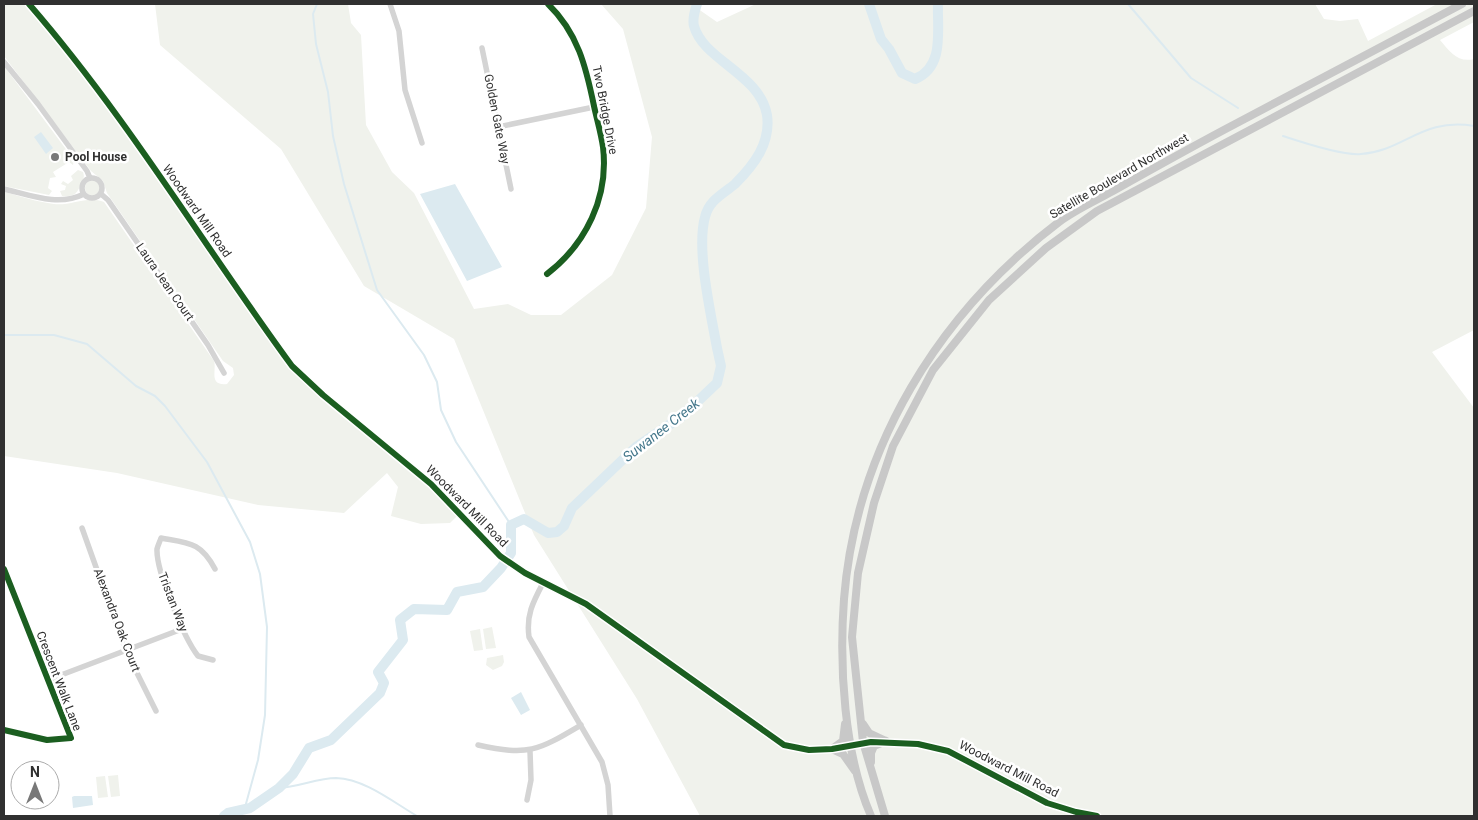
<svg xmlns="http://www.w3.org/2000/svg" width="1478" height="820" font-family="Roboto,sans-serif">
  <rect width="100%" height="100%" fill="#fff"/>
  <path fill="#f0f2ec" d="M 4,4 L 25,4 L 82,72 L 285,361 C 339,417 404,460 458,515 L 450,523 L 421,524 L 391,516 L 398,487 L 387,473 L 344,513 L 258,505 L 117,473 L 4,456 L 4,192 C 20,196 37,202 54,204 C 71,206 88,195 104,202 L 214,361 C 217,370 208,386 227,384 L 234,375 L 233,368 L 223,361 L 107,193 L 103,181 L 91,171 L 4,56 Z
    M 155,4 L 348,4 L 351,23 L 361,35 L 366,125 L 392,172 L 414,193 L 474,309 L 508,304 L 531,315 L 561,315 L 612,275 L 646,208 L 652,137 L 623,29 L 601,4 L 691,4 L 717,22 L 756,4 L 1315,4 L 1324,19 L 1340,21 L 1358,19 L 1368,41 L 1437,4 L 1474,4 L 1474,22 L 1440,40 C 1450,52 1458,63 1474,59 L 1474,330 L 1432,352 L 1474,408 L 1474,816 L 700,816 L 637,699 L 534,535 L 454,339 L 364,286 L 281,149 L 160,45 Z
    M 4,66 L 74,160 L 73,165 L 69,162 L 53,172 L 56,177 L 50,178 L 48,188 L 52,191 L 49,195 L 4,186 Z
    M 78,170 L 83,172 C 85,178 83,178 81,184 C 77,194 74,197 62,196 L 60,191 L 65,190 L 66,186 L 61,184 L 63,181 L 68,184 L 73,180 L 71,176 Z
    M85 188a8 8 0 1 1 16 0a8 8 0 1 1-16 0Z
    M 492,627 L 496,648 L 486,649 L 483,629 Z
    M 480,629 L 483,650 L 474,651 L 470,631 Z
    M 503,655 L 504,662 L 502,666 L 493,670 L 486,665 L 487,658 Z
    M 118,775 L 120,796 L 111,797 L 108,776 Z
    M 105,776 L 108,797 L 98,798 L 96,777 Z"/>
  <path fill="#dceaf0" d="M 41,132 L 53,148 L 46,154 L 34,137 Z
    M 455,184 L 502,267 L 467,281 L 420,194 Z
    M 521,692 L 530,710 L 521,715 L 511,698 Z
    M 74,796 L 92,796 L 93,805 L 73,808 L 72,797 Z"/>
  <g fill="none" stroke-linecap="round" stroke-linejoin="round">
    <path stroke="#dceaf0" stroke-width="2" d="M 317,4 L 313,14 L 316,44 L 328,92 L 333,136 L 344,184 L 377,290 L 424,355 L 437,382 L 441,410 L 456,442 L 511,525
      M 1128,4 L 1191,78 L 1238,108
      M 1283,136 C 1301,142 1344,156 1361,154 C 1404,151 1422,117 1474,126
      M 4,335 L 54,335 L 87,344 L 136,386 L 155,396 L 165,406 L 207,462 L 250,542 L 260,574 L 267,627 L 265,715 L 258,760 L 244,811
      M 279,788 C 298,787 318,778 336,778 C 365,779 393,802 417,816"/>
    <path stroke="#dceaf0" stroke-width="10" d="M 869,4 L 881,39 L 889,49 L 902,73 L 915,79 C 945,67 937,30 938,4
      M 224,816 L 228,813 L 250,808 L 279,788 L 293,774 L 309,748 L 331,740 L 380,693 L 384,683 L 378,672 L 403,640 L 400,620 L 414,609 L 447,610 L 457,592 L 483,587 L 501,568 L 511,553 L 511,525 L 524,519 L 548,533 L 557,532 L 564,526 L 572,508 L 636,447 L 681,417 L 717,383 L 721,366 L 717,348 C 711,314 696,250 705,217 C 709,200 723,194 735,184 C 754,165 771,143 767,115 C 760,74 703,60 694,26 C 692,19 695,10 697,4"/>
    <path stroke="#d4d4d4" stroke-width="5.5" d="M 29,4 C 127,117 204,246 292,366 L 323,395 L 431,484 L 500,556 L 525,573 L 586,604 L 784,745 L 809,750 L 832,749 L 871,742 L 918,744 L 948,751 L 1047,803 L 1076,812 L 1097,816
      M 390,4 L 399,31 L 405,90 L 422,143
      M 482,48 L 511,189
      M 4,62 L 38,104 L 87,171 L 90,178
      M 498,127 L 594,107
      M82 188a10 10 0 1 1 20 0a10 10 0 1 1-20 0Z
      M 4,189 C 30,195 58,207 84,194
      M 101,194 L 108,200 L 208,345 L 224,373
      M 547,274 C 586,244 609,197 603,147 C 601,133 597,120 594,106 C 586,67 578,33 548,4
      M 82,528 L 126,651 L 156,711
      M 4,569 L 71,738 L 47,740 L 4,730
      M 543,583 C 533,602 526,615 529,637 L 602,762 L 608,785 L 610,816
      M 213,660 L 198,656 C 184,638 156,571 157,549 C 158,545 160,541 161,538 C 189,543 201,542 215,569
      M 48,680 L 182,629
      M 478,745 C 529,756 537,751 581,725
      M 527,800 L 531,780 L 530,751"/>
    <path stroke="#c8c8c8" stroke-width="8" d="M 863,724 L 869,733 L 886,741
      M 832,749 L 843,741 L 845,724
      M 832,749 L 843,754 L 855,771
      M 871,762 L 871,753 L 874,746 L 886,741
      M 871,816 C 844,754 839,666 844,599 C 856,447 939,313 1059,222 C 1075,210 1095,201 1113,191 C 1154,168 1195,145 1237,123 C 1312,83 1387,44 1462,4
      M 885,816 L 863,742 L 852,637 L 858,573 L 874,503 L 893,446 L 933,370 L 989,300 L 1046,248 L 1097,211 L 1474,11"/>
    <defs>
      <path id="cycleway" d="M 29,4 C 127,117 204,246 292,366 L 323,395 L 431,484 L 500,556 L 525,573 L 586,604 L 784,745 L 809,750 L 832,749 L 871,742 L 918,744 L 948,751 L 1047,803 L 1076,812 L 1097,816
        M 547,274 C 586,244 609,197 603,147 C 601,133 597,120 594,106 C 586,67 578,33 548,4
        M 4,569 L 71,738 L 47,740 L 4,730"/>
    </defs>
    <use href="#cycleway" stroke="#fff" stroke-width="9"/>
    <use href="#cycleway" stroke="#1b5e20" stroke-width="6"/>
  </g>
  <circle fill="#787878" stroke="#fff" stroke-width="2" cx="55" cy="157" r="5"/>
  <g text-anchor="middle" stroke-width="5" stroke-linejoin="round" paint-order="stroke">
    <g font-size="12" fill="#303030" stroke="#fff">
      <text transform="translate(605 110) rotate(79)" y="4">Two Bridge Drive</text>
      <text transform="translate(497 119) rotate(79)" y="4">Golden Gate Way</text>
      <text transform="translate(1119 176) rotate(-30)" y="4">Satellite Boulevard Northwest</text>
      <text transform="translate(197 211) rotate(55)" y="4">Woodward Mill Road</text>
      <text transform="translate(165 282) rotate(55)" y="4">Laura Jean Court</text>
      <text transform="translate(467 506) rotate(45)" y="4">Woodward Mill Road</text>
      <text transform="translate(173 602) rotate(69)" y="4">Tristan Way</text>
      <text transform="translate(117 620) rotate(69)" y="4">Alexandra Oak Court</text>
      <text transform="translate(59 681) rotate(69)" y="4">Crescent Walk Lane</text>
      <text transform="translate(1009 769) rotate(27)" y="4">Woodward Mill Road</text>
    </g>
    <g font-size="12" font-weight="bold" fill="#303030" stroke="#fff" text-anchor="start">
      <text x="65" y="161">Pool House</text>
    </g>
    <g font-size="14" font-style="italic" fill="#44778b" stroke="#fff">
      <text transform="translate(661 430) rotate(-38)" y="5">Suwanee Creek</text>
    </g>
  </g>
  <rect width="1478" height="820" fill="none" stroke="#303030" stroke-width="10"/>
  <g transform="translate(35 785)"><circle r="24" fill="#ffffff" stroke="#acacac"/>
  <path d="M0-4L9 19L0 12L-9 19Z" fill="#787878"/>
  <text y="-8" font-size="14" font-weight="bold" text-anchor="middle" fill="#303030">N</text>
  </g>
</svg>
